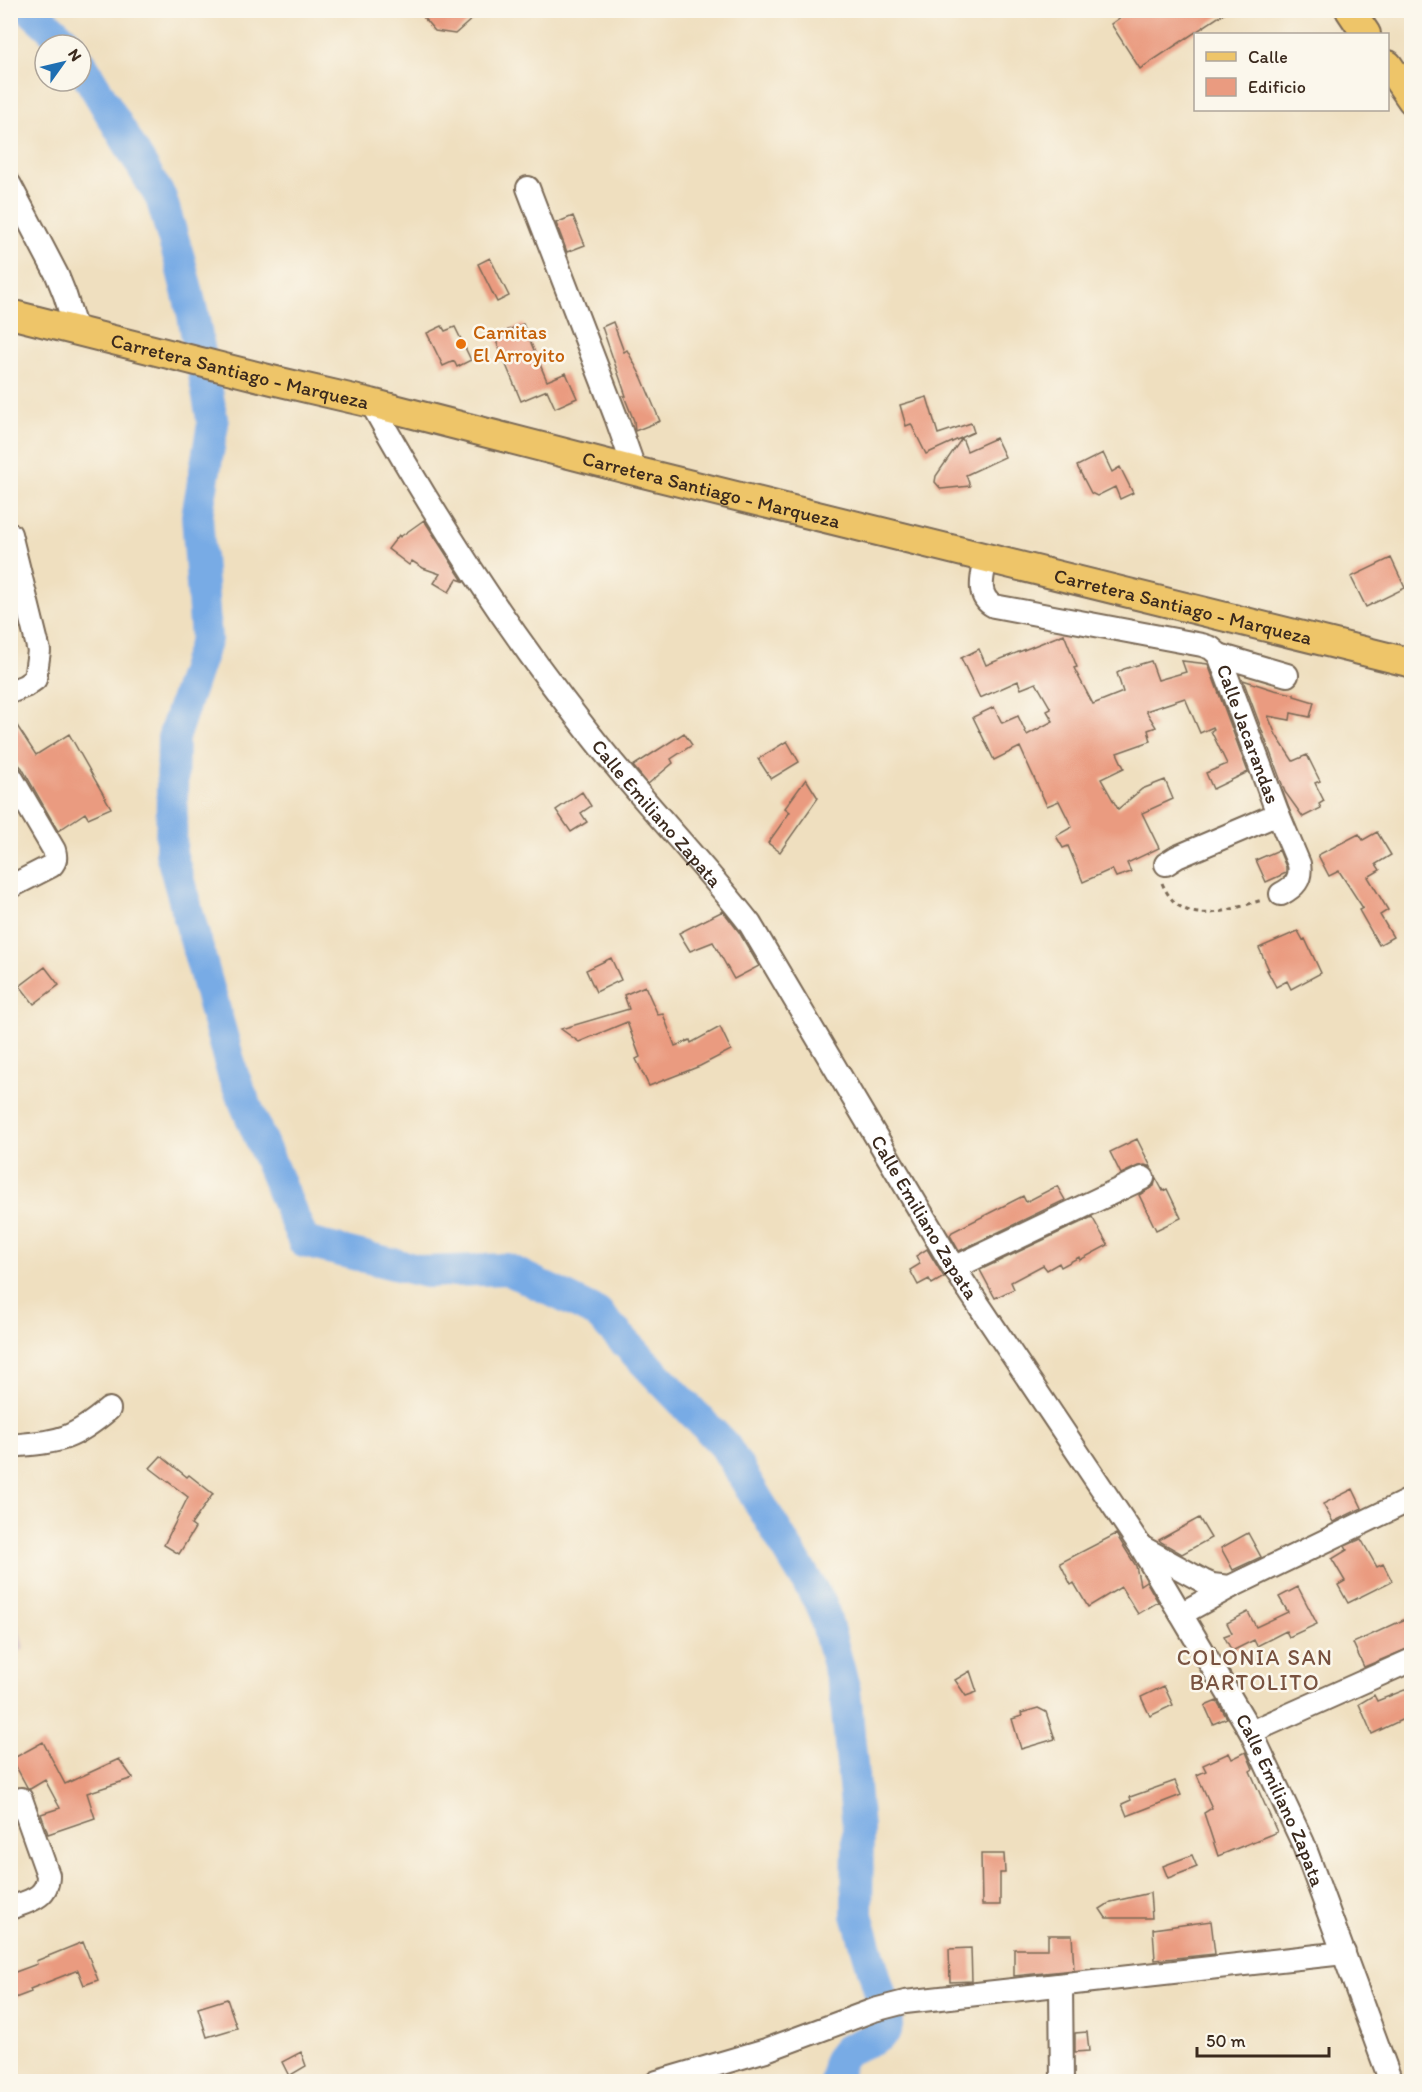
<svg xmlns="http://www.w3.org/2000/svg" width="1422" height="2092" font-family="Itim,sans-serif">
  <rect width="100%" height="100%" fill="#fbf7ec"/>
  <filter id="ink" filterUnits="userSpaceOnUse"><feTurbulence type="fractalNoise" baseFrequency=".0167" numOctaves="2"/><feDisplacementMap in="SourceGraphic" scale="12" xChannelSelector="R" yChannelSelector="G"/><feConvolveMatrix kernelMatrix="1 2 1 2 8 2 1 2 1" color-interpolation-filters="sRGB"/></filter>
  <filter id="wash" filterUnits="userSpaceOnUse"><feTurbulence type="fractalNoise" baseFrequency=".008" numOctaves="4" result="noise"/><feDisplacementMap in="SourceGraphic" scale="24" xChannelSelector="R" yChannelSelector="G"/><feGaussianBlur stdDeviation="1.35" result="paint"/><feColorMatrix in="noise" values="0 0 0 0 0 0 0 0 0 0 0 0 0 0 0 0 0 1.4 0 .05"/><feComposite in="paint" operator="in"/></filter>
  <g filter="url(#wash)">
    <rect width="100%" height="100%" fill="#efdfbf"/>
    <path fill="#d2bec3" d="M 11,1593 L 24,1648 L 11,1659 L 10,1659 Z"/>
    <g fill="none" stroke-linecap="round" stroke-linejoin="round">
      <path stroke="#78abe5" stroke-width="32" d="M 31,10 L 69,45
        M 81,64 L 161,198 L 179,258 L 193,315 L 213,424 L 197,516 L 206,639 L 173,738 L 171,853 L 233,1075 L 304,1242 L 426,1272 L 507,1269 L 597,1313 L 725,1446 L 822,1606 L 845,1691 L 858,1828 L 857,1915 L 888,2020 L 886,2030 L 879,2036 L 847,2050 L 839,2060 L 835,2082"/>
    </g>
    <g id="blocks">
      <path fill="#ea9b80" d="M 417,10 L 482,10 L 455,34 L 435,31 Z
        M 1131,10 L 1229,10 L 1140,69 L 1111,24 Z
        M 573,216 L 585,245 L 567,252 L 556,223 Z
        M 490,258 L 509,296 L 497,302 L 478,264 Z
        M 613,322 L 624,352 L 627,350 L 642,378 L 660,421 L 635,431 L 634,421 L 624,396 L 626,396 L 602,327 Z
        M 523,324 L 547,381 L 566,373 L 577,398 L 555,408 L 547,390 L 521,401 L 494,336 Z
        M 442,326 L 445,331 L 455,327 L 471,360 L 457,367 L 454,361 L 443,366 L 427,333 Z
        M 927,397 L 938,434 L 971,423 L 974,432 L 926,454 L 911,424 L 906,426 L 900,405 Z
        M 962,438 L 967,451 L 996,438 L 1005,457 L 966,475 L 970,486 L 941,489 L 935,482 L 936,476 Z
        M 1103,453 L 1112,472 L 1120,467 L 1133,493 L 1120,499 L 1115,487 L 1097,496 L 1091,493 L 1077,466 Z
        M 424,520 L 463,581 L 457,579 L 449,592 L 434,583 L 440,574 L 423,568 L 412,561 L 409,565 L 388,549 L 399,535 L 400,537 Z
        M 1391,558 L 1405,588 L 1366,607 L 1351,577 Z
        M 1064,634 L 1077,667 L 1074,668 L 1093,704 L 1123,692 L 1117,673 L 1124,669 L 1151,661 L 1158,680 L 1186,672 L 1182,661 L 1208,664 L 1248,772 L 1213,789 L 1206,773 L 1227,764 L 1211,731 L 1214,729 L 1213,727 L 1200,733 L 1185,698 L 1146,711 L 1156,727 L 1148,730 L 1151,741 L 1117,753 L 1124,768 L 1101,779 L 1118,809 L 1142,789 L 1165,780 L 1173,799 L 1142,813 L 1159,848 L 1127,863 L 1131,872 L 1116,877 L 1112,869 L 1083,882 L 1068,846 L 1063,848 L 1056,836 L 1072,827 L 1059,801 L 1047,806 L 1020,747 L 994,760 L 973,717 L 994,707 L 1002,723 L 1018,716 L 1027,735 L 1053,721 L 1047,711 L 1051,709 L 1036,683 L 1021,689 L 1018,681 L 980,698 L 961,658 L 979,649 L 986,665 Z
        M 1243,680 L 1274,690 L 1294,694 L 1294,696 L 1314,702 L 1310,717 L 1291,713 L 1290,720 L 1268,716 L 1276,735 L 1293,761 L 1307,755 L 1320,781 L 1315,783 L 1324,801 L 1319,804 L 1321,808 L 1303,817 L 1285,792 Z
        M 10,715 L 36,755 L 69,734 L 111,808 L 88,818 L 85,813 L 58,831 L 22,768 L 10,755 Z
        M 684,733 L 692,745 L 671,759 L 673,763 L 648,784 L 633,766 Z
        M 787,741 L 799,762 L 771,779 L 758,759 Z
        M 806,779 L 818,798 L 780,852 L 768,843 L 790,812 L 785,808 Z
        M 582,792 L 591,806 L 581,813 L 587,822 L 571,832 L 556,810 Z
        M 1377,832 L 1391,855 L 1376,864 L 1380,870 L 1368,877 L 1388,910 L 1380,915 L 1393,937 L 1379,945 L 1359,910 L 1363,908 L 1339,871 L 1329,876 L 1318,855 L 1359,834 L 1363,840 Z
        M 1279,850 L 1286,867 L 1286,873 L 1266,882 L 1256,860 Z
        M 723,911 L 739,932 L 759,966 L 734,979 L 713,942 L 690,951 L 679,933 Z
        M 1298,931 L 1303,940 L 1305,939 L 1321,973 L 1291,989 L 1287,981 L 1276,987 L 1267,970 L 1269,970 L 1259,948 Z
        M 611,958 L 621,980 L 596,992 L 586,970 Z
        M 45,967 L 59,985 L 34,1004 L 20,986 Z
        M 645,986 L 658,1015 L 663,1014 L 675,1046 L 690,1040 L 691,1043 L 720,1027 L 731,1050 L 700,1066 L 649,1086 L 636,1059 L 640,1057 L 627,1022 L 579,1042 L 561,1029 L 629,1009 L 624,995 Z
        M 1137,1139 L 1151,1167 L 1145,1165 L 1138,1166 L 1121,1174 L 1110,1152 Z
        M 1156,1178 L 1163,1191 L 1167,1189 L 1181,1218 L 1156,1230 L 1139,1195 L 1154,1186 Z
        M 1057,1186 L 1065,1200 L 959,1251 L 950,1235 L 952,1232 L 1023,1196 L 1026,1202 Z
        M 1092,1217 L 1108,1245 L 1080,1260 L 1079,1257 L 1061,1267 L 1059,1263 L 1047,1270 L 1043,1265 L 1011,1282 L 1014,1289 L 995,1298 L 980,1270 Z
        M 927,1249 L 944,1277 L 932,1284 L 929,1279 L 918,1285 L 910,1270 L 920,1264 L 916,1256 Z
        M 161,1456 L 187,1477 L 189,1475 L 213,1494 L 191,1525 L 195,1528 L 179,1554 L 164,1545 L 188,1497 L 150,1468 Z
        M 1353,1489 L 1362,1508 L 1333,1522 L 1323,1504 Z
        M 1199,1518 L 1211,1538 L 1182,1554 L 1161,1542 L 1159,1540 Z
        M 1248,1533 L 1261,1557 L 1233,1570 L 1221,1548 Z
        M 1116,1534 L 1136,1566 L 1140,1585 L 1146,1581 L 1158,1602 L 1138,1614 L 1121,1587 L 1088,1607 L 1074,1583 L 1071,1585 L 1060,1563 Z
        M 1361,1539 L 1377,1567 L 1383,1564 L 1392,1581 L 1348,1603 L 1338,1585 L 1345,1581 L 1332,1559 L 1347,1550 L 1345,1546 Z
        M 1298,1587 L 1317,1624 L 1289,1637 L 1286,1631 L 1257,1646 L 1254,1640 L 1232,1651 L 1224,1636 L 1232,1633 L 1227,1623 L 1248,1612 L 1256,1627 L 1288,1612 L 1279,1597 Z
        M 1412,1616 L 1412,1647 L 1364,1667 L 1353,1643 Z
        M 970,1671 L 977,1692 L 966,1696 L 955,1680 Z
        M 1164,1686 L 1173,1705 L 1150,1716 L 1141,1697 Z
        M 1412,1687 L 1412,1715 L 1372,1734 L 1359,1704 L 1374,1695 L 1377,1701 Z
        M 1217,1701 L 1227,1718 L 1213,1724 L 1205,1706 Z
        M 1038,1708 L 1046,1712 L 1055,1739 L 1021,1749 L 1012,1719 L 1022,1716 L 1021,1713 Z
        M 43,1742 L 65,1784 L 119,1759 L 133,1778 L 87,1793 L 95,1818 L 48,1834 L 41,1814 L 60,1808 L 45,1780 L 30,1789 L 27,1787 L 12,1759 Z
        M 1246,1752 L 1253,1769 L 1250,1771 L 1277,1832 L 1218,1856 L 1204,1813 L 1212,1808 L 1197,1775 L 1206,1771 L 1203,1765 L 1229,1753 L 1232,1759 Z
        M 1175,1781 L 1181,1795 L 1127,1816 L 1122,1804 L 1131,1800 L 1130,1797 Z
        M 981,1854 L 1004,1854 L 1005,1873 L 1000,1873 L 1000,1905 L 982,1905 Z
        M 1192,1855 L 1197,1867 L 1168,1878 L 1163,1866 Z
        M 1150,1893 L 1152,1918 L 1106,1918 L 1100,1909 L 1111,1902 Z
        M 1211,1921 L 1215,1954 L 1155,1960 L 1153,1929 Z
        M 1048,1935 L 1072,1935 L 1074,1970 L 1014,1976 L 1014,1949 L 1048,1949 Z
        M 83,1942 L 98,1980 L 84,1985 L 78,1970 L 30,1989 L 31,1992 L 10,2000 L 10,1974 L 37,1964 L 36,1961 Z
        M 971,1948 L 972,1981 L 950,1982 L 949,1949 Z
        M 227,1999 L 237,2028 L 207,2037 L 198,2008 Z
        M 1087,2032 L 1089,2051 L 1075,2052 L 1075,2033 Z
        M 301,2052 L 306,2066 L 289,2076 L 282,2062 Z"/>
    </g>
  </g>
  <g filter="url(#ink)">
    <use href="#blocks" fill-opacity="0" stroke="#7a6956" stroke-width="1.5"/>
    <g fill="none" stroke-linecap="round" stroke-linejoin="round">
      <defs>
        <g id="minor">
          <path d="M 10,185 L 57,275 L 65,295 L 76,330"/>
          <path d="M 528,188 L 616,417 L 635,471"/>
          <path id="s1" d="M 371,403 C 435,518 507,629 589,733 C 640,799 699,858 750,924 L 954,1268 L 1141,1547 L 1251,1732 L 1303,1843 L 1391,2082"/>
          <path d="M 10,534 L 39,651 L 35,679 L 25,686 L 10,692"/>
          <path id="s2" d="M 986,558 C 983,575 975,596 994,606 L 1202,645 L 1211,648 L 1219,655 L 1278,814 L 1299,864 C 1302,880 1294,887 1281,894"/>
          <path d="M 1219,655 L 1287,675"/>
          <path d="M 10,775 L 54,850 C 56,857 56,861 51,866 L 10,887"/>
          <path d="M 1166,864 L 1177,857 L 1278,814"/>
          <path d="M 954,1268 L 1143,1178"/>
          <path d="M 10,1446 C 59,1441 70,1442 109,1409"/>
          <path d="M 1143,1548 L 1203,1581 L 1212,1585 L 1230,1587 L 1412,1499"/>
          <path d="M 1181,1614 L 1230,1587"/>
          <path d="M 1251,1732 L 1412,1660"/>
          <path d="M 10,1908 C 29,1901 48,1898 48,1875 L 21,1799"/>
          <path d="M 1061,1985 L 1062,2082"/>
          <path d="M 657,2082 L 766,2050 L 874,2010 L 905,2002 L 1344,1953"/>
        </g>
        <g id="major">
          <path d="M 1350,10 L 1366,34"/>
          <path d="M 1388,65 L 1412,100"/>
          <path id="s3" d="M 10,314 L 272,380 L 371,403 L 635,471 L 1412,663"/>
        </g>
      </defs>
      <use href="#minor" stroke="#7a6956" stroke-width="26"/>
      <use href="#major" stroke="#7a6956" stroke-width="32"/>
      <path stroke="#7a6956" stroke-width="3" stroke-dasharray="4.5 4.5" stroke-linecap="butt" d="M 1162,883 C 1182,930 1225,911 1262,900"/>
      <use href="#minor" stroke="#fff" stroke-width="22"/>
      <use href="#major" stroke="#eec569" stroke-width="28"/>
    </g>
  </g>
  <circle fill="#e8710a" stroke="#fbf7ec" stroke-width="2" cx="461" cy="344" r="6"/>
  <g text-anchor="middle" stroke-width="5" stroke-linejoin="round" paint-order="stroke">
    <g font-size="20" fill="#c56008" stroke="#fbf7ec" text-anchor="start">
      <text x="473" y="339">Carnitas<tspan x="473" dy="23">El Arroyito</tspan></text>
    </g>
    <g font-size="20" fill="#3b2a1e" stroke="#fbf7ec">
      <text dy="7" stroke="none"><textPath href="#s3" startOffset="237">Carretera Santiago - Marqueza</textPath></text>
      <text dy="7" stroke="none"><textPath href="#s3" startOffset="723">Carretera Santiago - Marqueza</textPath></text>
      <text dy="7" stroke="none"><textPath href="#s3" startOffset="1209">Carretera Santiago - Marqueza</textPath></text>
      <text dy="7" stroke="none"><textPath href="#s2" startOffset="369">Calle Jacarandas</textPath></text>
      <text dy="7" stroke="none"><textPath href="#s1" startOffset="501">Calle Emiliano Zapata</textPath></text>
      <text dy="7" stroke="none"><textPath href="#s1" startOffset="987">Calle Emiliano Zapata</textPath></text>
      <text dy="7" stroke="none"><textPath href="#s1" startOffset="1671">Calle Emiliano Zapata</textPath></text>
    </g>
    <g font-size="22" letter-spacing="1.5" fill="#785240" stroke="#fbf7ec">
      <text x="1255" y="1665">COLONIA SAN<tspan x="1255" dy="25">BARTOLITO</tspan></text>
    </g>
  </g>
  <rect width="1422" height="2092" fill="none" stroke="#fbf7ec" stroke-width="36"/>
  <rect x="1194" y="33" width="195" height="78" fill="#fbf7ec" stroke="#aea59a" stroke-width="1.5"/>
  <rect x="1206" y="52" width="30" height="9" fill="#eec569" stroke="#aea59a" stroke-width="1.5"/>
  <text x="1248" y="63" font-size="18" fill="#3b2a1e">Calle</text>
  <rect x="1206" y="78" width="30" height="18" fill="#ea9b80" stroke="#aea59a" stroke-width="1.5"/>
  <text x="1248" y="93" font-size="18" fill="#3b2a1e">Edificio</text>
  <g transform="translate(63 63) rotate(56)"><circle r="28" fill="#fbf7ec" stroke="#aea59a" stroke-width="1.5"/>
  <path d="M0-4.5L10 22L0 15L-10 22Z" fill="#1f6fb2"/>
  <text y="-9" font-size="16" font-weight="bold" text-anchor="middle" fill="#3b2a1e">N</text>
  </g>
  <path d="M1197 2047v9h132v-9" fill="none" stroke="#3b2a1e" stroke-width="3"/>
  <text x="1206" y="2047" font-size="18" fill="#3b2a1e" stroke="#fbf7ec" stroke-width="4.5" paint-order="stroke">50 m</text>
</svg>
